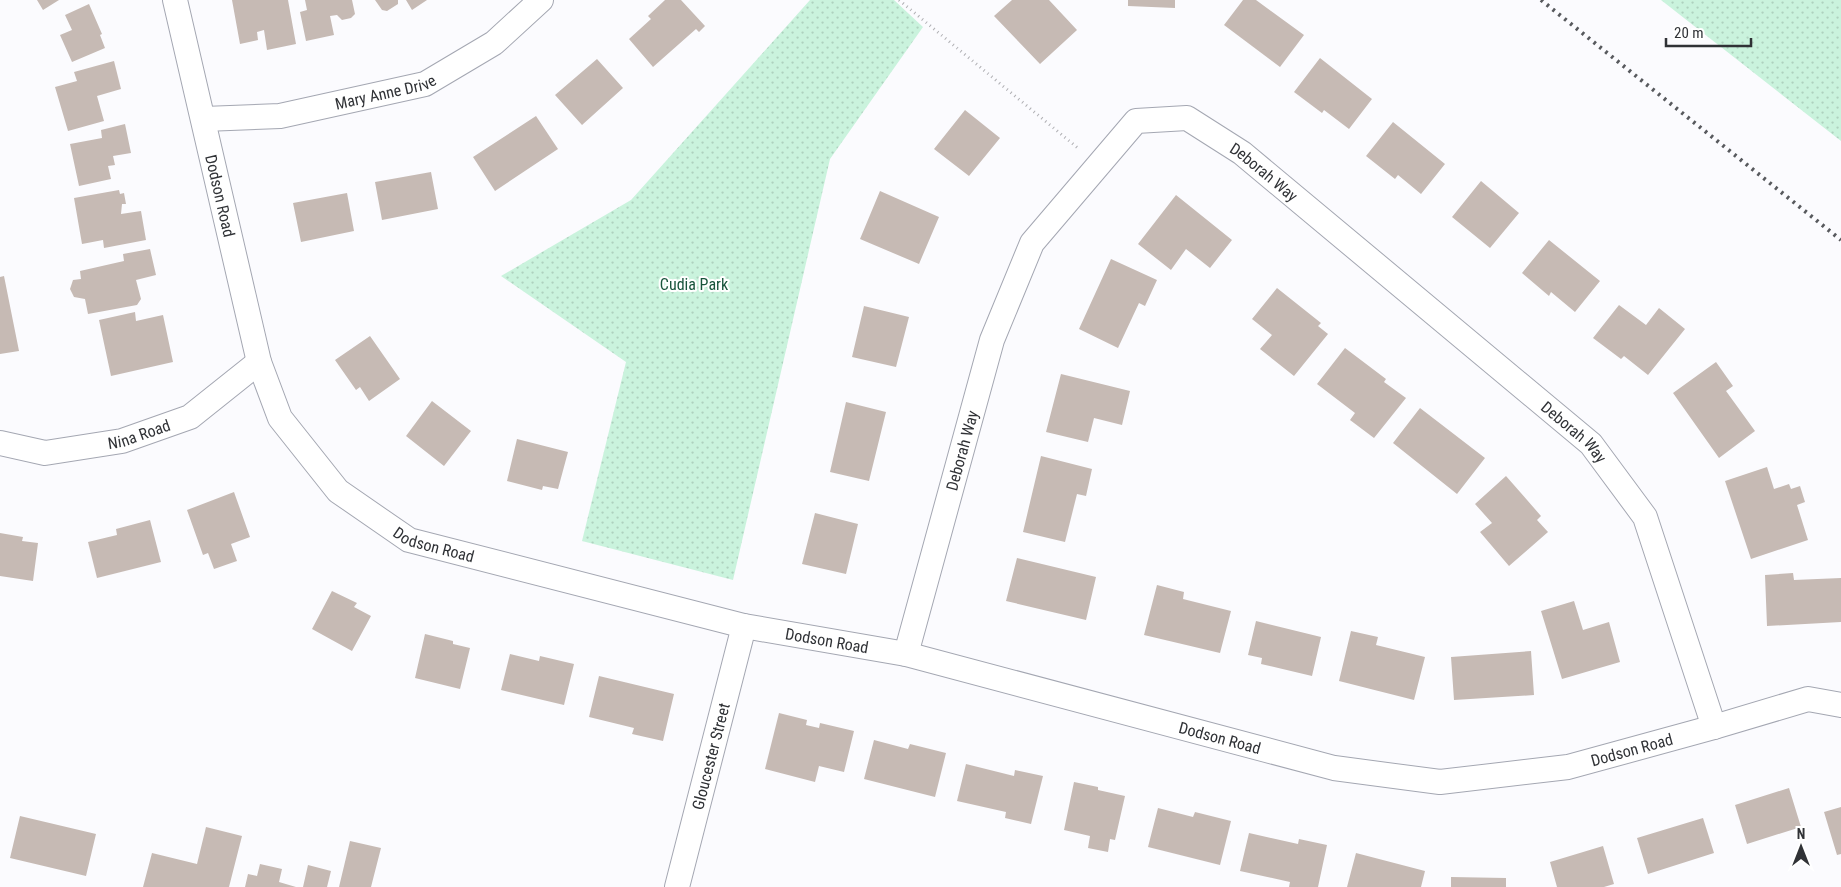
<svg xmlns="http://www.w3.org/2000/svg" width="1841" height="887" font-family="'Roboto Condensed',sans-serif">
  <defs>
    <pattern id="park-dots" width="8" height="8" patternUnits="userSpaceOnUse" patternTransform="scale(1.25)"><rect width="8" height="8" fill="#caf3dd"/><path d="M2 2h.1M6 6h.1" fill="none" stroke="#aed1be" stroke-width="1.8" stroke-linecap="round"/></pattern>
  </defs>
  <rect width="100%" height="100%" fill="#fbfbfe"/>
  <path fill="url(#park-dots)" d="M 810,0 L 894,0 L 923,27 L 830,159 L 733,580 L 582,541 L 626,362 L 501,276 L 631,200 Z
    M 1661,0 L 1841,0 L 1841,141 Z"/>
  <path fill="#c6bab4" d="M 37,0 L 59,0 L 43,10 Z
    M 232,0 L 288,0 L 296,44 L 267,50 L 264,30 L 257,32 L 258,40 L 240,44 Z
    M 305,0 L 352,0 L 355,14 L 351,18 L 342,20 L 337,15 L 330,16 L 334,35 L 306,41 L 300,12 L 307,10 Z
    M 375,0 L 398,0 L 398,4 L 387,11 L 382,10 Z
    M 406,0 L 427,0 L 412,10 Z
    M 665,0 L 681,0 L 705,26 L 699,32 L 696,29 L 653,67 L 629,39 L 651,19 L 648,16 Z
    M 1012,0 L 1049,0 L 1077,30 L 1040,64 L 994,16 Z
    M 1128,0 L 1175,0 L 1175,8 L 1128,6 Z
    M 1243,0 L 1256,0 L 1304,35 L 1280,67 L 1224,25 Z
    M 89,4 L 102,34 L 100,35 L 105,48 L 72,62 L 60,35 L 72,30 L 65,15 Z
    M 1320,58 L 1372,99 L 1349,129 L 1324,110 L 1322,113 L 1294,92 Z
    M 597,59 L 623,88 L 582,125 L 555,95 Z
    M 114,61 L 121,89 L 97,96 L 104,121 L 68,131 L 55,87 L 77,81 L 74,72 Z
    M 965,110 L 1000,138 L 969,176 L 934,149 Z
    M 536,116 L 558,149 L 495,191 L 473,157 Z
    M 1393,122 L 1445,164 L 1421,194 L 1398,175 L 1395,179 L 1366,156 Z
    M 125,124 L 131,153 L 113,156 L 115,165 L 108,166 L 111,179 L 79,186 L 70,144 L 102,138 L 101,130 Z
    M 431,172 L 438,209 L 382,220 L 375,182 Z
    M 1481,181 L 1519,213 L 1490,248 L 1452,217 Z
    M 119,190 L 120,194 L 124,193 L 126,204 L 122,204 L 121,214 L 141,211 L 146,240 L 104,248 L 103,240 L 82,244 L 74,198 Z
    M 880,191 L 939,217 L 919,264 L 860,239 Z
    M 347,193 L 354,231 L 301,242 L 293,203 Z
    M 1176,195 L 1232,240 L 1210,268 L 1186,249 L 1171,270 L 1138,244 Z
    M 1549,240 L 1600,281 L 1575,312 L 1551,292 L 1549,296 L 1522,273 Z
    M 150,249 L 156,275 L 136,280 L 141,299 L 137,305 L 88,314 L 85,299 L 74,297 L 70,289 L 73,280 L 81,279 L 80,271 L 124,261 L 123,254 Z
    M 1111,259 L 1157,280 L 1145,306 L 1139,303 L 1118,348 L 1079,329 Z
    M 4,276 L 19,351 L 0,354 L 0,277 Z
    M 1277,288 L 1321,323 L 1318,326 L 1328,334 L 1294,376 L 1260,349 L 1272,335 L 1252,319 Z
    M 1619,305 L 1646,325 L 1659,308 L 1685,329 L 1648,375 L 1624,356 L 1621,359 L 1593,338 Z
    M 864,306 L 909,317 L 896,367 L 852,357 Z
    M 135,312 L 136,321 L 163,315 L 173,362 L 111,376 L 99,320 Z
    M 370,336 L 400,379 L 369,401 L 360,387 L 356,390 L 335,360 Z
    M 1345,348 L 1386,379 L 1384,382 L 1406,398 L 1374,438 L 1350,420 L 1355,413 L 1317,384 Z
    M 1716,362 L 1733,386 L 1726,391 L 1755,431 L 1719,458 L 1673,393 Z
    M 1061,374 L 1130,391 L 1122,425 L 1094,418 L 1088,442 L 1046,432 Z
    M 432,401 L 471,431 L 444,466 L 406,436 Z
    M 846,402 L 886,412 L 869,481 L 830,472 Z
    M 1420,408 L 1485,458 L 1457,494 L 1393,443 Z
    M 517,439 L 568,452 L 558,489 L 543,486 L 542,490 L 507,481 Z
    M 1041,456 L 1092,469 L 1086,496 L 1077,494 L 1065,542 L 1023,532 Z
    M 1767,467 L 1774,489 L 1789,484 L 1791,489 L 1800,486 L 1805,502 L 1797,505 L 1808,540 L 1751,559 L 1725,481 Z
    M 1506,476 L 1541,516 L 1537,520 L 1548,532 L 1509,566 L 1480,532 L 1492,523 L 1475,504 Z
    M 234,492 L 250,537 L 231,544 L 237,561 L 214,569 L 208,553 L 203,555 L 187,510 Z
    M 815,513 L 858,524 L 846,574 L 802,564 Z
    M 150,520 L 161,562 L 97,578 L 88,542 L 117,535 L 116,529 Z
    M 0,533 L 23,537 L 22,541 L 38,543 L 33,581 L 0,576 Z
    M 1017,558 L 1096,577 L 1086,620 L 1006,601 Z
    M 1793,573 L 1794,580 L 1841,578 L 1841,622 L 1767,626 L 1765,575 Z
    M 1157,585 L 1184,592 L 1183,599 L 1231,611 L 1220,653 L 1144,635 Z
    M 332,591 L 357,603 L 354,607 L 371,616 L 352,651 L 312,629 Z
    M 1574,601 L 1583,630 L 1609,622 L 1620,662 L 1562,679 L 1541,611 Z
    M 1256,621 L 1321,637 L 1312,676 L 1261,664 L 1262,658 L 1248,655 Z
    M 1351,631 L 1378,637 L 1376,645 L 1425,657 L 1414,700 L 1339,681 Z
    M 425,634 L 453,641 L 453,644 L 470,648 L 460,689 L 415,678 Z
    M 1531,651 L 1534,695 L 1454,700 L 1451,657 Z
    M 510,654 L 539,661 L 540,656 L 574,664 L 564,705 L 501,690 Z
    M 599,676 L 674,694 L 663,741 L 632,734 L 634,728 L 589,717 Z
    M 779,713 L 807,720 L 806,725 L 819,728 L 820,723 L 854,731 L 844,772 L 819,766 L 815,782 L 765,769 Z
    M 874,740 L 908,749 L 910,744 L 946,753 L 935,797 L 864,779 Z
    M 966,764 L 1014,776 L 1015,770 L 1043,776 L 1031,824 L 1005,818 L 1006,812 L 957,801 Z
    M 1074,782 L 1098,787 L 1098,790 L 1125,796 L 1115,840 L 1110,839 L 1108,852 L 1088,848 L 1090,836 L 1064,830 Z
    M 1789,788 L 1801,827 L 1747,844 L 1735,805 Z
    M 1841,807 L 1841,854 L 1837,855 L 1824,812 Z
    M 1158,808 L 1193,817 L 1195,812 L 1231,821 L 1220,865 L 1148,847 Z
    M 20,816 L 96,834 L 86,876 L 10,858 Z
    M 1703,818 L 1714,853 L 1648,874 L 1637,838 Z
    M 206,827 L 242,836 L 229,887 L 143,887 L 152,853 L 197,864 Z
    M 1249,833 L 1298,844 L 1299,839 L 1327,845 L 1318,887 L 1289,887 L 1290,882 L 1240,871 Z
    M 350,841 L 381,848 L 371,887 L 339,887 Z
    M 1603,846 L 1614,884 L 1604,887 L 1557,887 L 1550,862 Z
    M 1356,853 L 1425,871 L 1421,887 L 1347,887 Z
    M 260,864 L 282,869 L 279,882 L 296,887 L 245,887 L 248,874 L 257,876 Z
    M 308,865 L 331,871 L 327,887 L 303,887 Z
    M 1451,877 L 1506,878 L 1506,887 L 1451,887 Z"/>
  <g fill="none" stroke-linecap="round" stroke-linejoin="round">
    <defs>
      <g id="minor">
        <path id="s1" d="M 175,0 L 259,362 L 280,418 L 338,491 L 409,540 L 744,626 L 906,654 L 1334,768 L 1440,782 L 1568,767 L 1714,727 L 1808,699 L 1841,705"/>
        <path id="s2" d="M 204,119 L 280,116 L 425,84 L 494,43 L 541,0"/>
        <path id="s3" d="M 0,443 L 45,453 L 122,441 L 190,417 L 259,362"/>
        <path id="s4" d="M 906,654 L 992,340 L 1032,243 L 1136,121 L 1187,118 L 1242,153 L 1591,444 L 1645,517 L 1714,727"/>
        <path id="s5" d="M 677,887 L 744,626"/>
      </g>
    </defs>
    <use href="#minor" stroke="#a4a7b2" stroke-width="26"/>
    <path stroke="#b0b0b4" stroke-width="3" stroke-dasharray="1 4" stroke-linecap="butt" d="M 899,0 L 1079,149"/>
    <use href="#minor" stroke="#fff" stroke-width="24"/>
    <path stroke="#57595d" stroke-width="4" stroke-dasharray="2.5 5" stroke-linecap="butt" d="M 1541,0 L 1841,240"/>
  </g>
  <g text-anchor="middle" stroke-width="4" stroke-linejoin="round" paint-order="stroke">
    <g font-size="16" fill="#303236" stroke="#fff">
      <text dy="6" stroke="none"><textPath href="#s2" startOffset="184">Mary Anne Drive</textPath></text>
      <text dy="6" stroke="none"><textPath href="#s4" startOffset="736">Deborah Way</textPath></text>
      <text dy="6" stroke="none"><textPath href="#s1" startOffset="201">Dodson Road</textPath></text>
      <text dy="6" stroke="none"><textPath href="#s3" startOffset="142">Nina Road</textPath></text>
      <text dy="6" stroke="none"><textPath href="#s4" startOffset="1141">Deborah Way</textPath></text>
      <text dy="6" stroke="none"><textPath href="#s4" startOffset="211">Deborah Way</textPath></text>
      <text dy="6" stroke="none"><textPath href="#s1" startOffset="636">Dodson Road</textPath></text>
      <text dy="6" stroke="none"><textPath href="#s1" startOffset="1041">Dodson Road</textPath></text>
      <text dy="6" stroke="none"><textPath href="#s1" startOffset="1446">Dodson Road</textPath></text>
      <text dy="6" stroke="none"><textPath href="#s1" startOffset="1866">Dodson Road</textPath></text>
      <text dy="6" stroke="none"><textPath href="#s5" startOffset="135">Gloucester Street</textPath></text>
    </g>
    <g font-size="16" fill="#19543c" stroke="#fff">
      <text x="694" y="290">Cudia Park</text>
    </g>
  </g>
  <g transform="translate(1801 847)" stroke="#ffffff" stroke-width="4" paint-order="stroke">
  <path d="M0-4L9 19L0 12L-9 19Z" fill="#303236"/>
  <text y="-8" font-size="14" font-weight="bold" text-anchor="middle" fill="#303236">N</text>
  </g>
  <path d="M1666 38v8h85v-8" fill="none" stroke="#303236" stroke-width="2.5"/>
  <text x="1674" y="38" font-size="15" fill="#303236" stroke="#ffffff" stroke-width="4" paint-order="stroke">20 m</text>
</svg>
